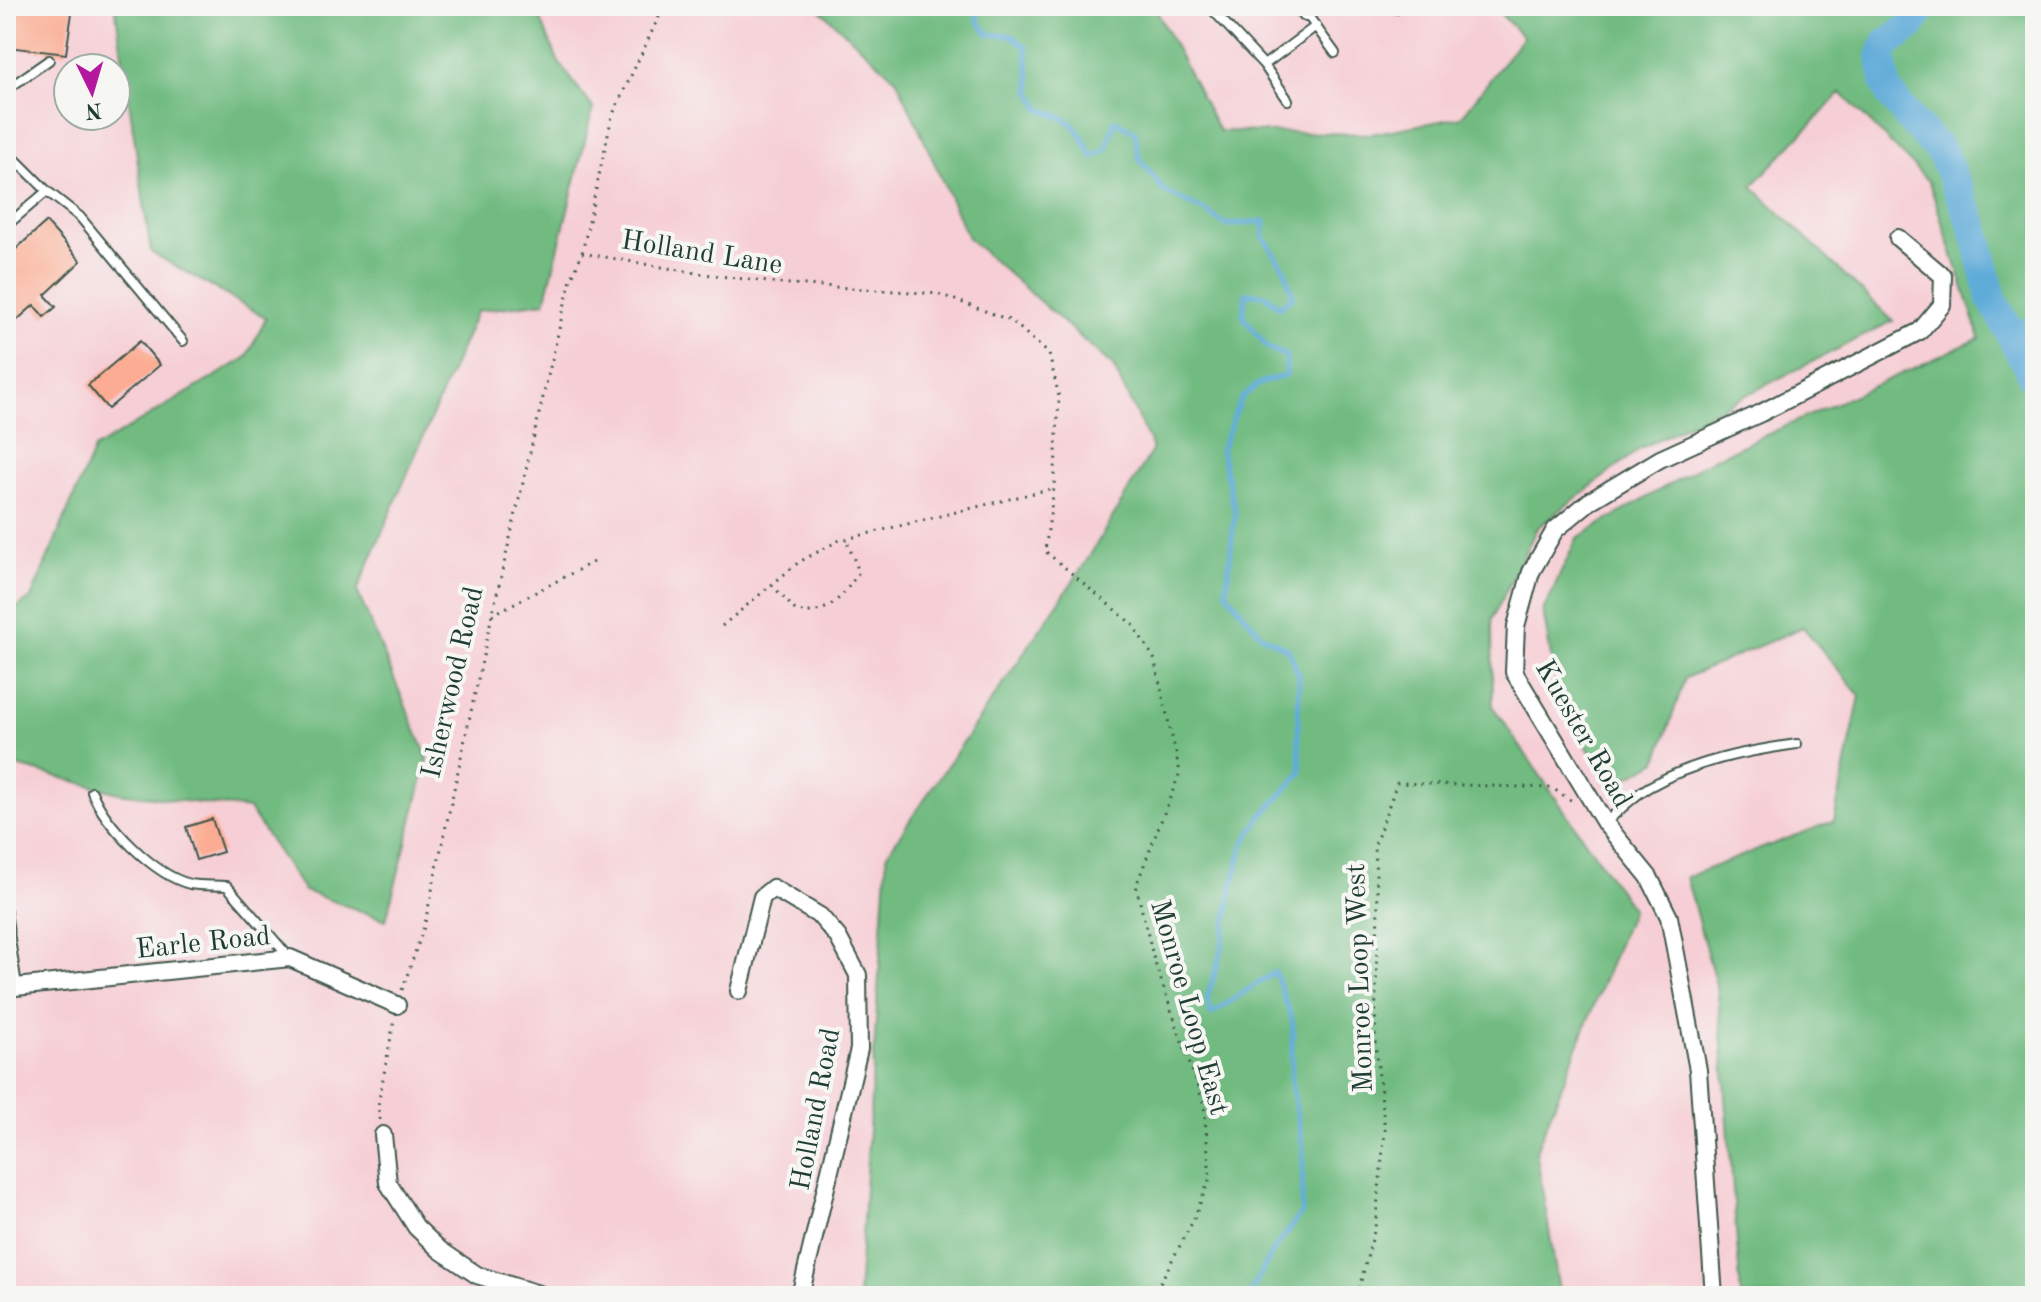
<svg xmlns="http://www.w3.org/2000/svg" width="2041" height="1302" font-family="'Old Standard TT',serif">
  <rect width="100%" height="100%" fill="#f6f6f2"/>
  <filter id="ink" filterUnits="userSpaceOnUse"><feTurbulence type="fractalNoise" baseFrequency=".0125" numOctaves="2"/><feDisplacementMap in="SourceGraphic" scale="16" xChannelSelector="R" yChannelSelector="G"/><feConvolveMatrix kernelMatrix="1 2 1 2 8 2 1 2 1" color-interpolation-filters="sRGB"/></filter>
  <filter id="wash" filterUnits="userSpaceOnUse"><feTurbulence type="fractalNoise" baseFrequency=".006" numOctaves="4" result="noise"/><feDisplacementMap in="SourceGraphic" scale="32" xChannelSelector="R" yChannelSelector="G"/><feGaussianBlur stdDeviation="1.8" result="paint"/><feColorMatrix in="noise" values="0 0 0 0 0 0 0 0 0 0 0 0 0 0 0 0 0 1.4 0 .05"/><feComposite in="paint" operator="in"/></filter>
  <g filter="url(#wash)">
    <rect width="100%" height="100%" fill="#f2e9d6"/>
    <path fill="#f6cfd6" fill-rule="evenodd" d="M 6,6 L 2035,6 L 2035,1296 L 6,1296 ZM 68,68 L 116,68 L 116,116 L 68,116 Z"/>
    <path fill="#71bb81" stroke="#487c5a" stroke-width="2" d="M 115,6 L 535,6 L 558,61 L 593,108 L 545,302 L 477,311 L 357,591 L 428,759 L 386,920 L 304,891 L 249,809 L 119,793 L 6,763 L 6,615 L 31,598 L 94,449 L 247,357 L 266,318 L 151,252 Z
      M 816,6 L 1154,6 L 1219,131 L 1371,134 L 1461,117 L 1523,37 L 1493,6 L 2035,6 L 2035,1296 L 1741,1296 L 1718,992 L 1686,877 L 1834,821 L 1860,696 L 1803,627 L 1685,678 L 1657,761 L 1612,786 L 1559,703 L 1543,611 L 1577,538 L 1713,459 L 1980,338 L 1929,182 L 1841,93 L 1752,186 L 1893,321 L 1641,448 L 1537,528 L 1492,619 L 1493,707 L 1632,909 L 1536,1151 L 1560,1296 L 858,1296 L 887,854 L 1086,562 L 1153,449 L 1113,366 L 968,238 L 897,80 Z"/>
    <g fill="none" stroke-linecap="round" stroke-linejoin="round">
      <path stroke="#60acd9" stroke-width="5" d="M 979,6 L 977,20 L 988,34 L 1013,36 L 1026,47 L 1031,92 L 1041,110 C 1073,118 1078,127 1092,157 L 1106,150 L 1115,121 L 1135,132 L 1139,158 L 1165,192 L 1205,211 L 1226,225 L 1265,221 L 1263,236 L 1285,270 L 1293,296 L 1280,307 L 1265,295 L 1246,293 L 1243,316 L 1268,348 L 1286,356 L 1286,375 L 1260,383 L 1241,398 L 1221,450 L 1235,513 L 1226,592 L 1261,635 L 1288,649 L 1299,675 L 1298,732 L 1301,773 L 1260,818 L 1243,845 L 1231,893 L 1221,953 L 1207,998 L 1211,1014 L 1275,972 L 1293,1023 L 1291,1082 L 1303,1147 L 1302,1212 L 1273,1251 L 1249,1296
        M 2005,324 L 2035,318"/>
      <path stroke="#60acd9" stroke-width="30" d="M 1923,6 L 1910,27 L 1886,44 L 1882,54 L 1885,83 L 1890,94 L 1908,117 L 1942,153 L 1974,227 L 1992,299 L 2035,380"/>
    </g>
    <g id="blocks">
      <path fill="#fbac92" d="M 13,6 L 73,6 L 66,54 L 7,47 Z
        M 46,222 L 81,261 L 45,295 L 56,307 L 44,317 L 34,305 L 6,330 L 6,258 Z
        M 140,341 L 160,365 L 108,409 L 88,385 Z
        M 212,819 L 223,852 L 196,860 L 186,827 Z"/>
    </g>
  </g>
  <g filter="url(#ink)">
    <use href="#blocks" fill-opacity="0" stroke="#3f574c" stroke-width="2"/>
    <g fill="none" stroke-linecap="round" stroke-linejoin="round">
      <defs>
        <path id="service" d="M 1209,6 L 1264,65 L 1288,100
          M 1316,6 L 1306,13 L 1335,53
          M 1395,6 L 1397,9
          M 1264,65 L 1316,26
          M 6,90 L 49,60
          M 6,150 L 47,191 L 80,217 L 183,341
          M 6,226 L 47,191
          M 6,422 L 8,427 L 6,449
          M 92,792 C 105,825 154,875 190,884 C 201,886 215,885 227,886 L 289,957
          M 1605,823 C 1619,811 1633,796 1649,787 C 1694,761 1747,751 1797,744
          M 6,912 L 17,986"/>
        <path id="minor" d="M 1301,6 L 1306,13
          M 6,988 L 290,958 L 397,1005
          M 739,991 L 762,897 L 773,888 L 820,916 L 838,937 L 858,975 L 859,1049 L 800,1296
          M 383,1135 L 388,1183 L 416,1227 L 440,1250 L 477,1275 L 545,1296
          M 1714,1296 L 1698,1070 L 1669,917 L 1649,877 L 1605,823 L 1514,672 L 1516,626 L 1531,572 L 1555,530 L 1590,501 L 1660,459 L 1761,413 L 1920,331 L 1942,305 L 1943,276 L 1898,238"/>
      </defs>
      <use href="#service" stroke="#3f574c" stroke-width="12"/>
      <use href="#minor" stroke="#3f574c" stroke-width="20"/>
      <path stroke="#3f574c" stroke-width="3" stroke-dasharray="2 6" stroke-linecap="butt" d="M 582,253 L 696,273 L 776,283 L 939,294 L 1012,321 L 1049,354 L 1059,397 L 1054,488 L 1045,551 L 1133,625 L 1154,658 L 1180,772 L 1136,886 L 1154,960 L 1204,1105 L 1210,1178 L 1193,1221 L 1153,1296
        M 772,585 L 796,611 C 828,617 842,597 859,572 L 846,539
        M 492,615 L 595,561
        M 722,626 L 799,562 L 838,541 L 1054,488
        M 402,990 L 424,927 L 492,615 L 570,282 L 582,253 L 612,116 L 664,6
        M 380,1120 L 378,1105 L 394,1021
        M 1357,1296 L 1375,1228 L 1385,1130 L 1375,1041 L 1378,902 L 1374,847 L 1397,783 L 1552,788 L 1572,801"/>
      <use href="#service" stroke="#fff" stroke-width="8"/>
      <use href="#minor" stroke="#fff" stroke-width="16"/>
    </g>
  </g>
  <g text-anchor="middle" stroke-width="8" stroke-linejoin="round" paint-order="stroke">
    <g font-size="28" fill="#1f3d34" stroke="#f6f6f2">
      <text transform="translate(702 251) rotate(9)" y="10">Holland Lane</text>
      <text transform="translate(451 682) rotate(-77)" y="10">Isherwood Road</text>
      <text transform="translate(1585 733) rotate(60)" y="10">Kuester Road</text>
      <text transform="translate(203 941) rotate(-6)" y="10">Earle Road</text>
      <text transform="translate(1358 978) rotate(-92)" y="10">Monroe Loop West</text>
      <text transform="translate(1191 1007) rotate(74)" y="10">Monroe Loop East</text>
      <text transform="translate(814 1109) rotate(-79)" y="10">Holland Road</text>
    </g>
  </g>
  <rect width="2041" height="1302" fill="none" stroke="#f6f6f2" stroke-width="32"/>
  <g transform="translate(92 92) rotate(175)"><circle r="38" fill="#f6f6f2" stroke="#a0aca6" stroke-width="2"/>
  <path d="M0-6L14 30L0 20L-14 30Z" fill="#b5179e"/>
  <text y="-12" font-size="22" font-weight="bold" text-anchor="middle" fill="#1f3d34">N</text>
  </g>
</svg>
